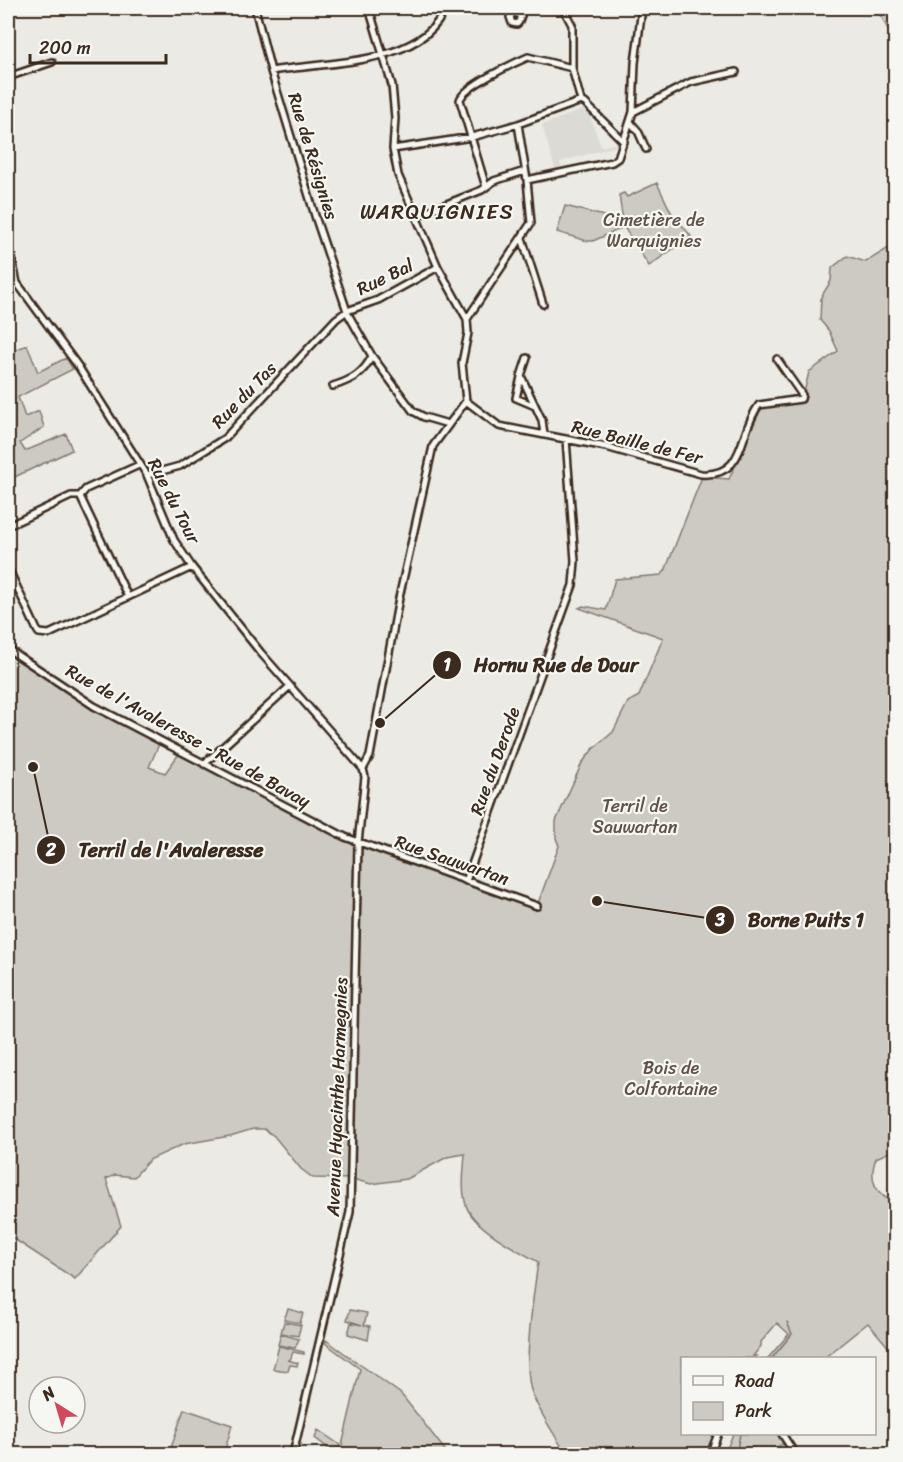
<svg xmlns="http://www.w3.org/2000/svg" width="903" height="1462" font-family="Sriracha,sans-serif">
  <rect width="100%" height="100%" fill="#ebeae5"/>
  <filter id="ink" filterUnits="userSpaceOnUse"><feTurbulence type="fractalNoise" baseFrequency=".0167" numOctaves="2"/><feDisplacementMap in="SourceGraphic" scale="12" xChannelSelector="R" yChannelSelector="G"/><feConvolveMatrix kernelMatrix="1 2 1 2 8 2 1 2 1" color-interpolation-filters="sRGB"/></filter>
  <g filter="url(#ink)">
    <path fill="#dcdad4" d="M 587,108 L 601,147 L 619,143 L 620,145 L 560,162 L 562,171 L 556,172 L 542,125 Z"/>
    <path fill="#cdcac4" stroke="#847a71" stroke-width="1.5" d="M 886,8 L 895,8 L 895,43 L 879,12 Z
      M 657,183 L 671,212 L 691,236 L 649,266 L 624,227 L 593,241 L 587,241 L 557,232 L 565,206 L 623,221 L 619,195 L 624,193 L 627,197 Z
      M 895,244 L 896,1149 L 876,1158 C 868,1180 875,1193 895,1204 L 895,1345 L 890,1349 L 868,1323 L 824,1358 L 768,1358 L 789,1334 L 777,1323 L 761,1342 L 761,1346 L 753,1356 L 757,1356 L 754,1358 L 682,1358 L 682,1434 L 718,1434 L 710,1454 L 566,1454 C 555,1435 540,1414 532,1393 C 522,1368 534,1292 538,1262 C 519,1251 472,1227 466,1205 C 461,1189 464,1171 465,1154 L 447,1157 L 407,1179 L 371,1184 L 352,1179 L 313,1178 L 301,1169 L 274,1136 L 264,1129 L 253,1129 L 230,1136 L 184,1144 L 149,1160 L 134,1177 L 115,1175 L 106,1179 L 121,1226 L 75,1279 L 8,1235 L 8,652 L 91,708 L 159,744 L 149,767 L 165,773 L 179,754 L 343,839 L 537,906 L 559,846 L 556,838 L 556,821 L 582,763 L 593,749 L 613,732 L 628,702 L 639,696 L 663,638 L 579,608 L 583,606 L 606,610 L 615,579 L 661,575 L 665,571 L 702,477 L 729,479 L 761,409 L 770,404 L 802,401 L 809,372 L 838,351 L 829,331 L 820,320 L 821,297 L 831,281 L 832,268 L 847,256 L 866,262 Z
      M 27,345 L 38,372 L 66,358 L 73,369 L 18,397 L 25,417 L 39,411 L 44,427 L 20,443 L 25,451 L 66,434 L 72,450 L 8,480 L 8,353 Z
      M 288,1309 L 303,1313 L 300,1323 L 284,1320 Z
      M 350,1310 L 367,1313 L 364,1325 L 370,1326 L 368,1340 L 348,1334 L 351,1323 L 362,1325 L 347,1320 Z
      M 284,1322 L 301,1325 L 298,1336 L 281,1333 Z
      M 281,1334 L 299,1339 L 295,1348 L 278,1345 Z
      M 326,1340 L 401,1394 L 448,1454 L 340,1454 L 360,1369 L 325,1343 Z
      M 279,1346 L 304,1352 L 304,1354 L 293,1352 L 290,1360 L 288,1360 L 298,1363 L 297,1366 L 290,1365 L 288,1371 L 273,1369 Z
      M 184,1409 L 232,1425 L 224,1454 L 169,1454 Z
      M 318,1430 L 340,1445 L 336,1454 L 315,1438 Z
      M 733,1434 L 779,1434 L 785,1443 L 765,1453 L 751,1447 L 748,1454 L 712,1454 L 715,1447 L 726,1451 Z
      M 8,1444 L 20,1451 L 44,1454 L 8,1454 Z"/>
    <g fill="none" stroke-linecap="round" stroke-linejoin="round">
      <path stroke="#7c7167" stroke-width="1.5" d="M 772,1358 L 792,1334 L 787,1322
        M 736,1454 L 740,1434"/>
      <defs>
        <path id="minor" d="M 255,8 L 271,71 L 316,219 L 348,314 L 372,356 L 413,411 L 424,417 L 448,424
          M 369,8 L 392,85 L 395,118 L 393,149 L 398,175 L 438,267 L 467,319 L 468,333 L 462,363 L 466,401
          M 518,8 C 520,14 522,19 517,24 L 512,23 L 510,17 L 514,12 L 521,16
          M 563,8 L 572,25 L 572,68
          M 271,71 C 323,62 424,66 445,8
          M 8,77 L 52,62
          M 581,101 L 585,103 L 624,142
          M 633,112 L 691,82 L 736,72
          M 631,123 L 638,131 L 646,149
          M 393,149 L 472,137 L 518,124
          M 527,180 L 612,162 L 618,158 L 633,112 L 635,63 L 642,8
          M 486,187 L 460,100 C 463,87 514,63 528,57 L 572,68 L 581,101
          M 416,216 L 482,190 L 494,181 L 525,171
          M 8,219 L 11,255 L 17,283 L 78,366 L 147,475 L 174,540 L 192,567 L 261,653 L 363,769
          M 522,238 L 543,304
          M 467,319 L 531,223 L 527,180 L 518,124 L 581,101
          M 527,358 L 521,376 L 542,420 L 544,434
          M 521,377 L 516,398 L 535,406
          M 333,386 C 352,380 363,374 372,356
          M 466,401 L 499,426 L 606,447 L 701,474 C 747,477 738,432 759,405 L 801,399 L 802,395 L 777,359
          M 147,475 L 180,466 L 225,438 L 336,319 L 347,311 L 378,300 L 438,267
          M 80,496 L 128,597
          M 8,526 L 71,496 L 80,496 L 86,489 L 139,465
          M 8,568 L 37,630 L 39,633 L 49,634 L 192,567
          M 8,649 L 94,706 L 345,837 L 537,906
          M 204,764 L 290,686
          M 466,881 L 573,585 L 575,561 L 566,439
          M 782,1434 L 795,1454
          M 293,1454 L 350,1212 L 358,843 L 365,777 L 363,769 L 370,756 L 399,598 L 433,446 L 466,401
          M 710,1454 L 718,1434"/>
      </defs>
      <use href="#minor" stroke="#3b2a1e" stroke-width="10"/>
      <use href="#minor" stroke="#f6f6f2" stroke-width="5"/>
    </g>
  </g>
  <g text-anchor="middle" stroke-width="4.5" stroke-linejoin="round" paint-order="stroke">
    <g font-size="18" fill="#3b2a1e" stroke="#f6f6f2">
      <text transform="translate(313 156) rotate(73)" y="6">Rue de Résignies</text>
      <text transform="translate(385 277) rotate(-26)" y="6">Rue Bal</text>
      <text transform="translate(244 395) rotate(-46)" y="6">Rue du Tas</text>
      <text transform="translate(637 442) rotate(14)" y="6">Rue Baille de Fer</text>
      <text transform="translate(174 501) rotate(63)" y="6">Rue du Tour</text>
      <text transform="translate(188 736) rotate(29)" y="6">Rue de l'Avaleresse - Rue de Bavay</text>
      <text transform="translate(495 761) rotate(-70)" y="6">Rue du Derode</text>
      <text transform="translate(452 860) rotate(19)" y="6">Rue Sauwartan</text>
      <text transform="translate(337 1097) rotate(-88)" y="6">Avenue Hyacinthe Harmegnies</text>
    </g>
    <g font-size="18" fill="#605248" stroke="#f6f6f2">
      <text x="654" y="226">Cimetière de<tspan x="654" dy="21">Warquignies</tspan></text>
      <text x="635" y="812">Terril de<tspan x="635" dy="21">Sauwartan</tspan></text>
      <text x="671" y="1074">Bois de<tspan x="671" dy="21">Colfontaine</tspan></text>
    </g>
    <g font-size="21" letter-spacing="1.5" fill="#3b2a1e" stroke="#f6f6f2">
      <text x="437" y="219">WARQUIGNIES</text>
    </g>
  </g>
  <path fill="none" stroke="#3b2a1e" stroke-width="2" d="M380 723L447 665M33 767L51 850M597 901L720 920"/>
  <g fill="#3b2a1e" stroke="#f6f6f2" stroke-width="2">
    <circle cx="380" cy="723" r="6"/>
    <circle cx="33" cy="767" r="6"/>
    <circle cx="597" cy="901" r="6"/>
    <circle cx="447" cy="665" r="15"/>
    <circle cx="51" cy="850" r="15"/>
    <circle cx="720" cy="920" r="15"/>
  </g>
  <g font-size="18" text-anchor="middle" font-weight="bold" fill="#fff">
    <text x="447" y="671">1</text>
    <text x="51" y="856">2</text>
    <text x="720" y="926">3</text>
  </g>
  <g font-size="20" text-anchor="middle" font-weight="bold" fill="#3b2a1e" stroke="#f6f6f2" stroke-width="4.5" stroke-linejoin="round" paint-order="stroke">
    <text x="556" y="672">Hornu Rue de Dour</text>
    <text x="171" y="857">Terril de l'Avaleresse</text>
    <text x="806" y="927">Borne Puits 1</text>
  </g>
  <rect width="903" height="1462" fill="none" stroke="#f6f6f2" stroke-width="30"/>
  <rect x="15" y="15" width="873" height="1432" fill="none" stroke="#3b2a1e" stroke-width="2" filter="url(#ink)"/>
  <rect x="681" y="1357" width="195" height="78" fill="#f6f6f2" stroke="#aba49d" stroke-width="1.5"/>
  <rect x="693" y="1376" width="30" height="9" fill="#f6f6f2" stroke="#aba49d" stroke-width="1.5"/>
  <text x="735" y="1387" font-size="18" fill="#3b2a1e">Road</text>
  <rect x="693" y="1402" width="30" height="18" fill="#cdcac4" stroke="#aba49d" stroke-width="1.5"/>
  <text x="735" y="1417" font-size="18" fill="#3b2a1e">Park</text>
  <g transform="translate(57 1405) rotate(323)"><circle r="28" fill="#f6f6f2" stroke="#aba49d" stroke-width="1.5"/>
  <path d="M0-4.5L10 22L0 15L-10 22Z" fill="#d1495b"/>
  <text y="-9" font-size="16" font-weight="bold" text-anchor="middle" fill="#3b2a1e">N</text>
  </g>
  <path d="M30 54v9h136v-9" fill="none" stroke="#3b2a1e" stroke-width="3"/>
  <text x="39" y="54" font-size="18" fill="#3b2a1e" stroke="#f6f6f2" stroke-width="4.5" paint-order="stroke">200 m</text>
</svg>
